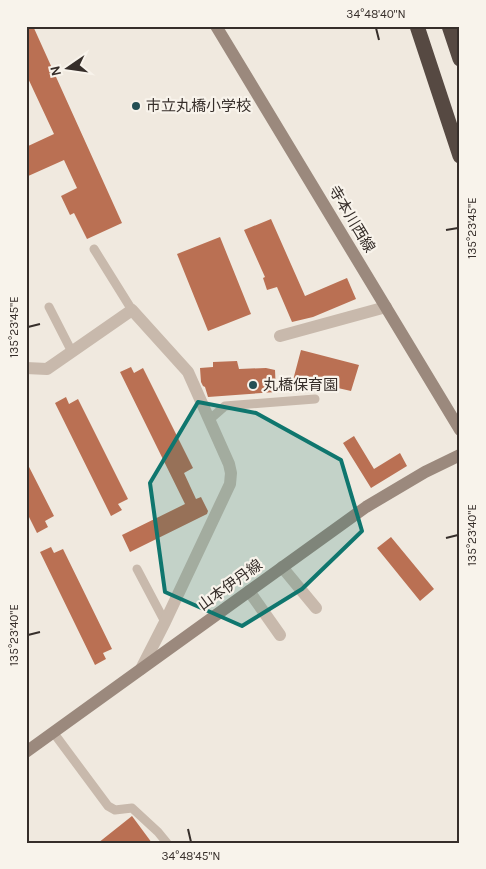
<svg xmlns="http://www.w3.org/2000/svg" width="486" height="869" font-family="Karla,'Noto Sans JP',sans-serif">
  <rect width="100%" height="100%" fill="#f0e9df"/>
  <path fill="#ba7053" d="M 26,26 L 33,26 L 122,223 L 87,239 L 74,213 L 70,215 L 61,196 L 77,188 L 64,160 L 26,177 L 26,147 L 54,134 L 26,74 Z
    M 271,219 L 305,296 L 347,278 L 356,299 L 313,317 L 292,322 L 277,287 L 267,290 L 263,278 L 265,277 L 244,230 Z
    M 220,237 L 251,314 L 208,331 L 177,254 Z
    M 301,350 L 359,365 L 351,391 L 307,381 L 305,388 L 292,384 Z
    M 237,361 L 239,369 L 266,368 L 275,370 L 276,392 L 208,397 L 205,387 L 203,386 L 201,382 L 200,368 L 213,367 L 213,362 Z
    M 131,367 L 134,373 L 143,368 L 193,468 L 184,473 L 196,499 L 201,497 L 208,511 L 207,514 L 130,552 L 122,535 L 185,504 L 120,372 Z
    M 66,397 L 69,404 L 78,399 L 128,499 L 118,504 L 122,510 L 111,516 L 55,403 Z
    M 354,436 L 374,469 L 400,453 L 407,466 L 371,488 L 343,443 Z
    M 26,461 L 54,516 L 45,521 L 48,527 L 37,533 L 26,511 Z
    M 391,537 L 434,589 L 420,601 L 377,548 Z
    M 51,547 L 54,553 L 63,549 L 112,649 L 103,653 L 106,659 L 95,665 L 40,552 Z
    M 132,816 L 152,843 L 98,843 Z"/>
  <g fill="none" stroke-linecap="round" stroke-linejoin="round">
    <path stroke="#c8b9ac" stroke-width="9" d="M 94,249 L 132,310
      M 49,307 L 72,352
      M 209,420 L 225,406 L 315,399
      M 137,569 L 165,622
      M 53,732 L 108,806 L 115,810 L 132,808 L 158,832 L 167,843"/>
    <path stroke="#c8b9ac" stroke-width="12" d="M 280,336 L 386,307
      M 26,368 L 47,369 L 132,310 L 188,372 L 229,464 L 231,473 L 230,484 L 165,622 L 141,669
      M 282,567 L 316,608
      M 249,591 L 280,635"/>
    <path stroke="#9b897d" stroke-width="12" d="M 216,26 L 460,430
      M 26,752 L 366,507 L 425,472 L 460,455"/>
    <path stroke="#564942" stroke-width="15" d="M 417,26 L 460,156
      M 449,26 L 460,59"/>
  </g>
  <path fill="#0f766e" fill-opacity="0.2" stroke="#0f766e" stroke-width="4" stroke-linejoin="round" d="M 198,402 L 256,413 L 341,460 L 362,531 L 302,589 L 242,626 L 165,592 L 150,483 Z"/>
  <path fill="none" stroke="#362e2a" stroke-width="2" d="M 376,28 L 379,40M 446,230 L 458,228M 28,327 L 40,324M 446,538 L 458,535M 28,635 L 40,632M 188,829 L 191,842"/>
  <g fill="#244f54" stroke="#f8f3eb" stroke-width="2">
    <circle cx="136" cy="106" r="5"/>
    <circle cx="253" cy="385" r="5"/>
  </g>
  <g text-anchor="middle" stroke-width="4.5" stroke-linejoin="round" paint-order="stroke">
    <g font-size="15" fill="#362e2a" stroke="#f8f3eb" text-anchor="start">
      <text x="146" y="111">市立丸橋小学校</text>
      <text x="263" y="390">丸橋保育園</text>
    </g>
    <g font-size="15" fill="#362e2a" stroke="#f8f3eb">
      <text transform="translate(352 219) rotate(59)" y="5">寺本川西線</text>
      <text transform="translate(230 585) rotate(-36)" y="5">山本伊丹線</text>
    </g>
  </g>
  <rect width="486" height="869" fill="none" stroke="#f8f3eb" stroke-width="55"/>
  <g transform="translate(68 68) rotate(257)" stroke="#f8f3eb" stroke-width="4" paint-order="stroke">
  <path d="M0-4L9 19L0 12L-9 19Z" fill="#362e2a"/>
  <text y="-8" font-size="14" font-weight="bold" text-anchor="middle" fill="#362e2a">N</text>
  </g>
  <rect x="28" y="28" width="430" height="814" fill="none" stroke="#362e2a" stroke-width="2"/>
  <g font-size="12" text-anchor="middle" fill="#362e2a">
    <text x="376" y="18">34°48'40"N</text>
    <text transform="translate(472 228) rotate(-90)" y="4">135°23'45"E</text>
    <text transform="translate(14 327) rotate(-90)" y="4">135°23'45"E</text>
    <text transform="translate(472 535) rotate(-90)" y="4">135°23'40"E</text>
    <text transform="translate(14 635) rotate(-90)" y="4">135°23'40"E</text>
    <text x="191" y="860">34°48'45"N</text>
  </g>
</svg>
